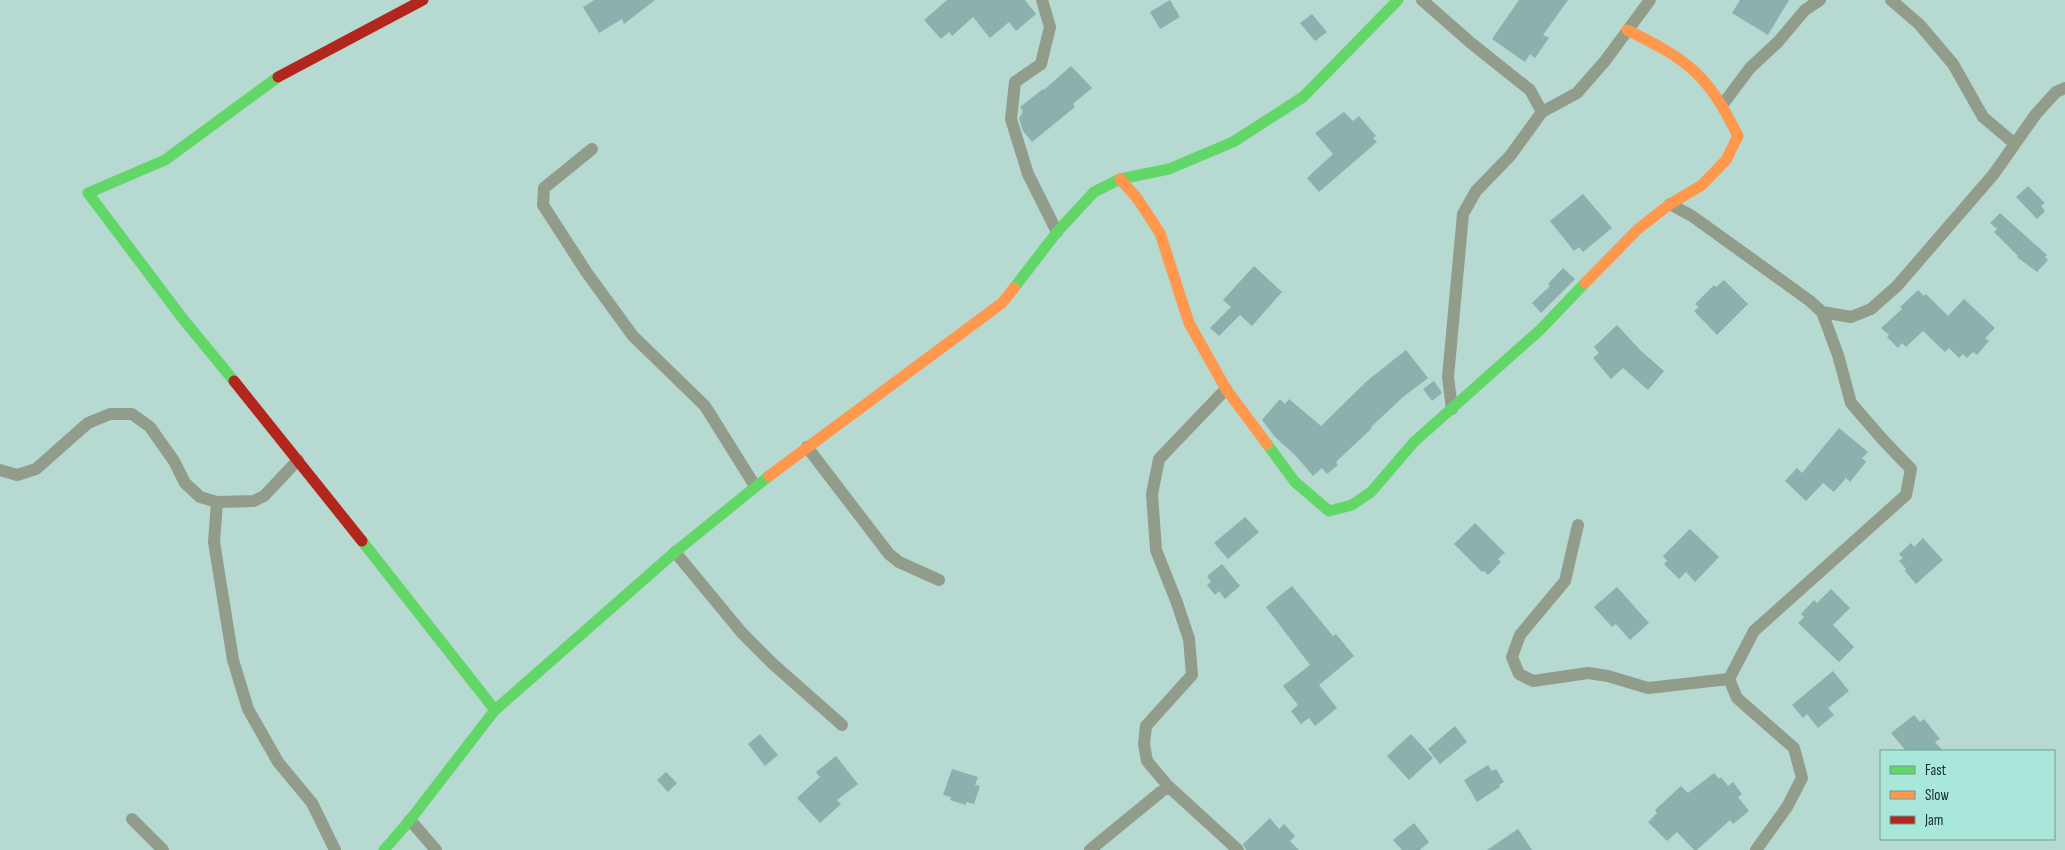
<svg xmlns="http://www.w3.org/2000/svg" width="2065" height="850" font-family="'Sofia Sans Condensed',sans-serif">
  <rect width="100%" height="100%" fill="#b6d9d2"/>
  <path fill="#8bb0ae" d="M 594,0 L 655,0 L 624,24 L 622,19 L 599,33 L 583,7 Z
    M 947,0 L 1025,0 L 1036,14 L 1016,31 L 1009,22 L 990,38 L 973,17 L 952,36 L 949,32 L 941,39 L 924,20 Z
    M 1170,0 L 1180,17 L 1160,29 L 1150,12 Z
    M 1519,0 L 1568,0 L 1543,35 L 1549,38 L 1535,58 L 1530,54 L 1525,62 L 1492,39 Z
    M 1740,0 L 1789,0 L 1768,35 L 1732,13 Z
    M 1312,14 L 1327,32 L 1315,41 L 1300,23 Z
    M 1071,66 L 1092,88 L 1073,104 L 1075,107 L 1032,142 L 1023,131 L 1019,118 L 1023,112 L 1020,107 L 1043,89 L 1044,90 Z
    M 1344,112 L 1353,121 L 1359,116 L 1376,136 L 1373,138 L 1377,142 L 1319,192 L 1307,178 L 1333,154 L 1315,133 Z
    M 2028,186 L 2045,203 L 2041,206 L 2045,211 L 2037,219 L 2016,197 Z
    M 1583,194 L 1612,228 L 1583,252 L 1579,247 L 1574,251 L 1550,221 Z
    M 2000,213 L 2047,255 L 2045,257 L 2048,260 L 2037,272 L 2017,257 L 2018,256 L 1994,232 L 1997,229 L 1990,223 Z
    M 1254,266 L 1282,292 L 1252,326 L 1240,315 L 1219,336 L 1210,328 L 1231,307 L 1223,300 Z
    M 1563,268 L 1575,279 L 1541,313 L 1532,303 L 1550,286 L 1548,284 Z
    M 1724,280 L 1748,304 L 1717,335 L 1694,311 L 1699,307 L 1695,304 L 1714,285 L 1716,287 Z
    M 1918,290 L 1924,296 L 1926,294 L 1948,316 L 1964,299 L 1995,328 L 1985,338 L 1989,341 L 1977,355 L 1973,352 L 1967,358 L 1963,354 L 1959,358 L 1949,348 L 1945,352 L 1923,331 L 1906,347 L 1902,343 L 1898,348 L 1887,337 L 1889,335 L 1881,328 L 1902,309 L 1900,307 Z
    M 1617,325 L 1640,350 L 1664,371 L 1648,390 L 1623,368 L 1611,379 L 1593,358 L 1599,353 L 1594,347 Z
    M 1406,350 L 1428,378 L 1403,397 L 1371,427 L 1372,428 L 1336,462 L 1338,465 L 1327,474 L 1322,468 L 1313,476 L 1295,455 L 1275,437 L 1262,420 L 1280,399 L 1285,404 L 1289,399 L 1321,426 L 1368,380 Z
    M 1434,381 L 1442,393 L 1432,401 L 1423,389 Z
    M 1839,428 L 1868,452 L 1862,458 L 1866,462 L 1850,482 L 1846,478 L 1834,492 L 1823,483 L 1806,501 L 1785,481 L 1797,468 L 1802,473 Z
    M 1245,517 L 1259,532 L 1228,559 L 1214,543 Z
    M 1475,523 L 1505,553 L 1498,559 L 1501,562 L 1488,575 L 1484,571 L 1482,572 L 1454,544 Z
    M 1690,529 L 1719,557 L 1695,582 L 1686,572 L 1679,579 L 1664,564 L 1667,561 L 1663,556 Z
    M 1923,538 L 1943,560 L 1916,584 L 1905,571 L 1906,569 L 1899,561 L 1903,558 L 1899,554 L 1911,543 L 1914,547 Z
    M 1222,564 L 1240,586 L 1225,599 L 1219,591 L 1215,595 L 1207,585 L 1211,582 L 1207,576 Z
    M 1292,586 L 1333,636 L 1336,634 L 1354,656 L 1319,685 L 1337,708 L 1315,726 L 1309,718 L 1301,724 L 1291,711 L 1298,705 L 1283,686 L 1310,665 L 1266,607 Z
    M 1617,587 L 1649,623 L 1630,640 L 1616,624 L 1612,627 L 1594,607 Z
    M 1831,589 L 1850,608 L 1833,625 L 1854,647 L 1839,662 L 1798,623 L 1804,617 L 1801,614 L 1814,600 L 1817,603 Z
    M 1833,671 L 1849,691 L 1828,708 L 1834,715 L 1818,728 L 1807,714 L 1803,718 L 1792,705 Z
    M 1914,715 L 1920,722 L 1924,719 L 1940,739 L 1935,742 L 1943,751 L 1906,751 L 1891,733 Z
    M 1455,726 L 1467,742 L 1440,764 L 1428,749 Z
    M 760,734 L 778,755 L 765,766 L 748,744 Z
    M 1411,734 L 1433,758 L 1409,780 L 1387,756 Z
    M 836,756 L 858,784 L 837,800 L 841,804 L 820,823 L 797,798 L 820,777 L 816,772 Z
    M 1488,765 L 1492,771 L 1496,769 L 1504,782 L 1499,785 L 1500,787 L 1477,802 L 1464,780 Z
    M 952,769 L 978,777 L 975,785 L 980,786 L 974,804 L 966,802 L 966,805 L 950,800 L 951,797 L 943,795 Z
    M 666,772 L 677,783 L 668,792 L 657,780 Z
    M 1714,773 L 1719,779 L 1721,777 L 1728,786 L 1733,782 L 1742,794 L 1738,797 L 1749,811 L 1733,824 L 1730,820 L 1697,850 L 1694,850 L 1677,832 L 1667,841 L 1648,822 L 1657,813 L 1655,810 L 1681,786 L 1688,793 Z
    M 1270,818 L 1279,829 L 1284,824 L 1295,836 L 1290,841 L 1299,850 L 1246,850 L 1243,844 Z
    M 1414,823 L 1429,842 L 1420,850 L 1402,850 L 1393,840 Z
    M 1518,829 L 1532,850 L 1487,850 Z"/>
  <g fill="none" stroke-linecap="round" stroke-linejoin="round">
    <path stroke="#929c8b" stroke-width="12" d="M 1042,0 L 1050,27 L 1041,64 L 1015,82 L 1011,119 L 1028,174 L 1057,232
      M 1422,0 L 1471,43 L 1530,90 L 1542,112 L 1510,156 L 1476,191 L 1463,214 L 1448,377 L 1452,409
      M 1891,0 L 1919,24 L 1953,64 L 1983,117 L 2015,144
      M 1723,104 L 1750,68 L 1778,42 L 1805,10 L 1820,0
      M 1542,112 L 1577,93 L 1605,61 L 1650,0
      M 592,149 L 544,188 L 543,205 L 587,273 L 633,336 L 705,406 L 755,486
      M 1670,204 L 1692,216 L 1810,301 L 1822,312 L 1838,355 L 1851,403 L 1883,440 L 1911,469 L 1906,495 L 1754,631 L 1729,679
      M 1822,312 L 1851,317 L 1871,309 L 1897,286 L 1993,175 L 2036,114 L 2056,92 L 2065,88
      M 807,447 L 889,554 L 899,562 L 939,580
      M 0,470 L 17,475 L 36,469 L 88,423 L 110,414 L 132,414 L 150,427 L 174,461 L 185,483 L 200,497 L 217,502 L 254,501 L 264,496 L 298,460
      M 217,502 L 214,542 L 233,660 L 248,709 L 278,762 L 312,803 L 335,850
      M 1578,525 L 1565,581 L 1520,635 L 1512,657 L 1519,674 L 1533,681 L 1588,673 L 1608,676 L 1648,688 L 1729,679
      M 675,552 L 742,633 L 773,664 L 842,725
      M 1729,679 L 1737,698 L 1794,748 L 1802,778 L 1787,807 L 1756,850
      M 1168,786 L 1238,850
      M 132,819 L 163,850
      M 410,820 L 436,850
      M 1090,850 L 1168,786 L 1147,761 L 1144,744 L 1146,726 L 1192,675 L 1189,639 L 1177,603 L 1156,550 L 1152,494 L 1159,459 L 1226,389"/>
    <path stroke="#63d668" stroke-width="11" d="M 1014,288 L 1057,232 L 1094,192 L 1120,179 L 1169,169 L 1233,142 L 1303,97 L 1398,0
      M 234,381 L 183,319 L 88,193 L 165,160 L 278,77
      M 1267,444 L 1295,482 L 1329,511 L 1352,505 L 1371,492 L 1414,442 L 1540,330 L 1585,283
      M 362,541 L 495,710
      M 384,850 L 410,820 L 495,710 L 675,552 L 769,476"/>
    <path stroke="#ff974d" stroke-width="11" d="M 1120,179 L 1137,198 L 1160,233 L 1189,323 L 1226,389 L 1267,444
      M 1585,283 L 1638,229 L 1670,204 L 1702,185 L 1726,160 L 1738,136 C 1707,73 1688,60 1627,30
      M 769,476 L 1002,303 L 1014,288"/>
    <path stroke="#b3261e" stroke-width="11" d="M 278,77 L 423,0
      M 234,381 L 362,541"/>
  </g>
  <rect x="1880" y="750" width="175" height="90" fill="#a8e7da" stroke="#6c9d93"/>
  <rect x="1890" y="766" width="25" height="8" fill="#63d668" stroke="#6c9d93"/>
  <text x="1925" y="775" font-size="15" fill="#132d28">Fast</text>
  <rect x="1890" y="791" width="25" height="8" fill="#ff974d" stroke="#6c9d93"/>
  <text x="1925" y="800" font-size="15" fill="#132d28">Slow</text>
  <rect x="1890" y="816" width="25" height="8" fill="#b3261e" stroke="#6c9d93"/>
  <text x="1925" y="825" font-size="15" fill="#132d28">Jam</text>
</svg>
